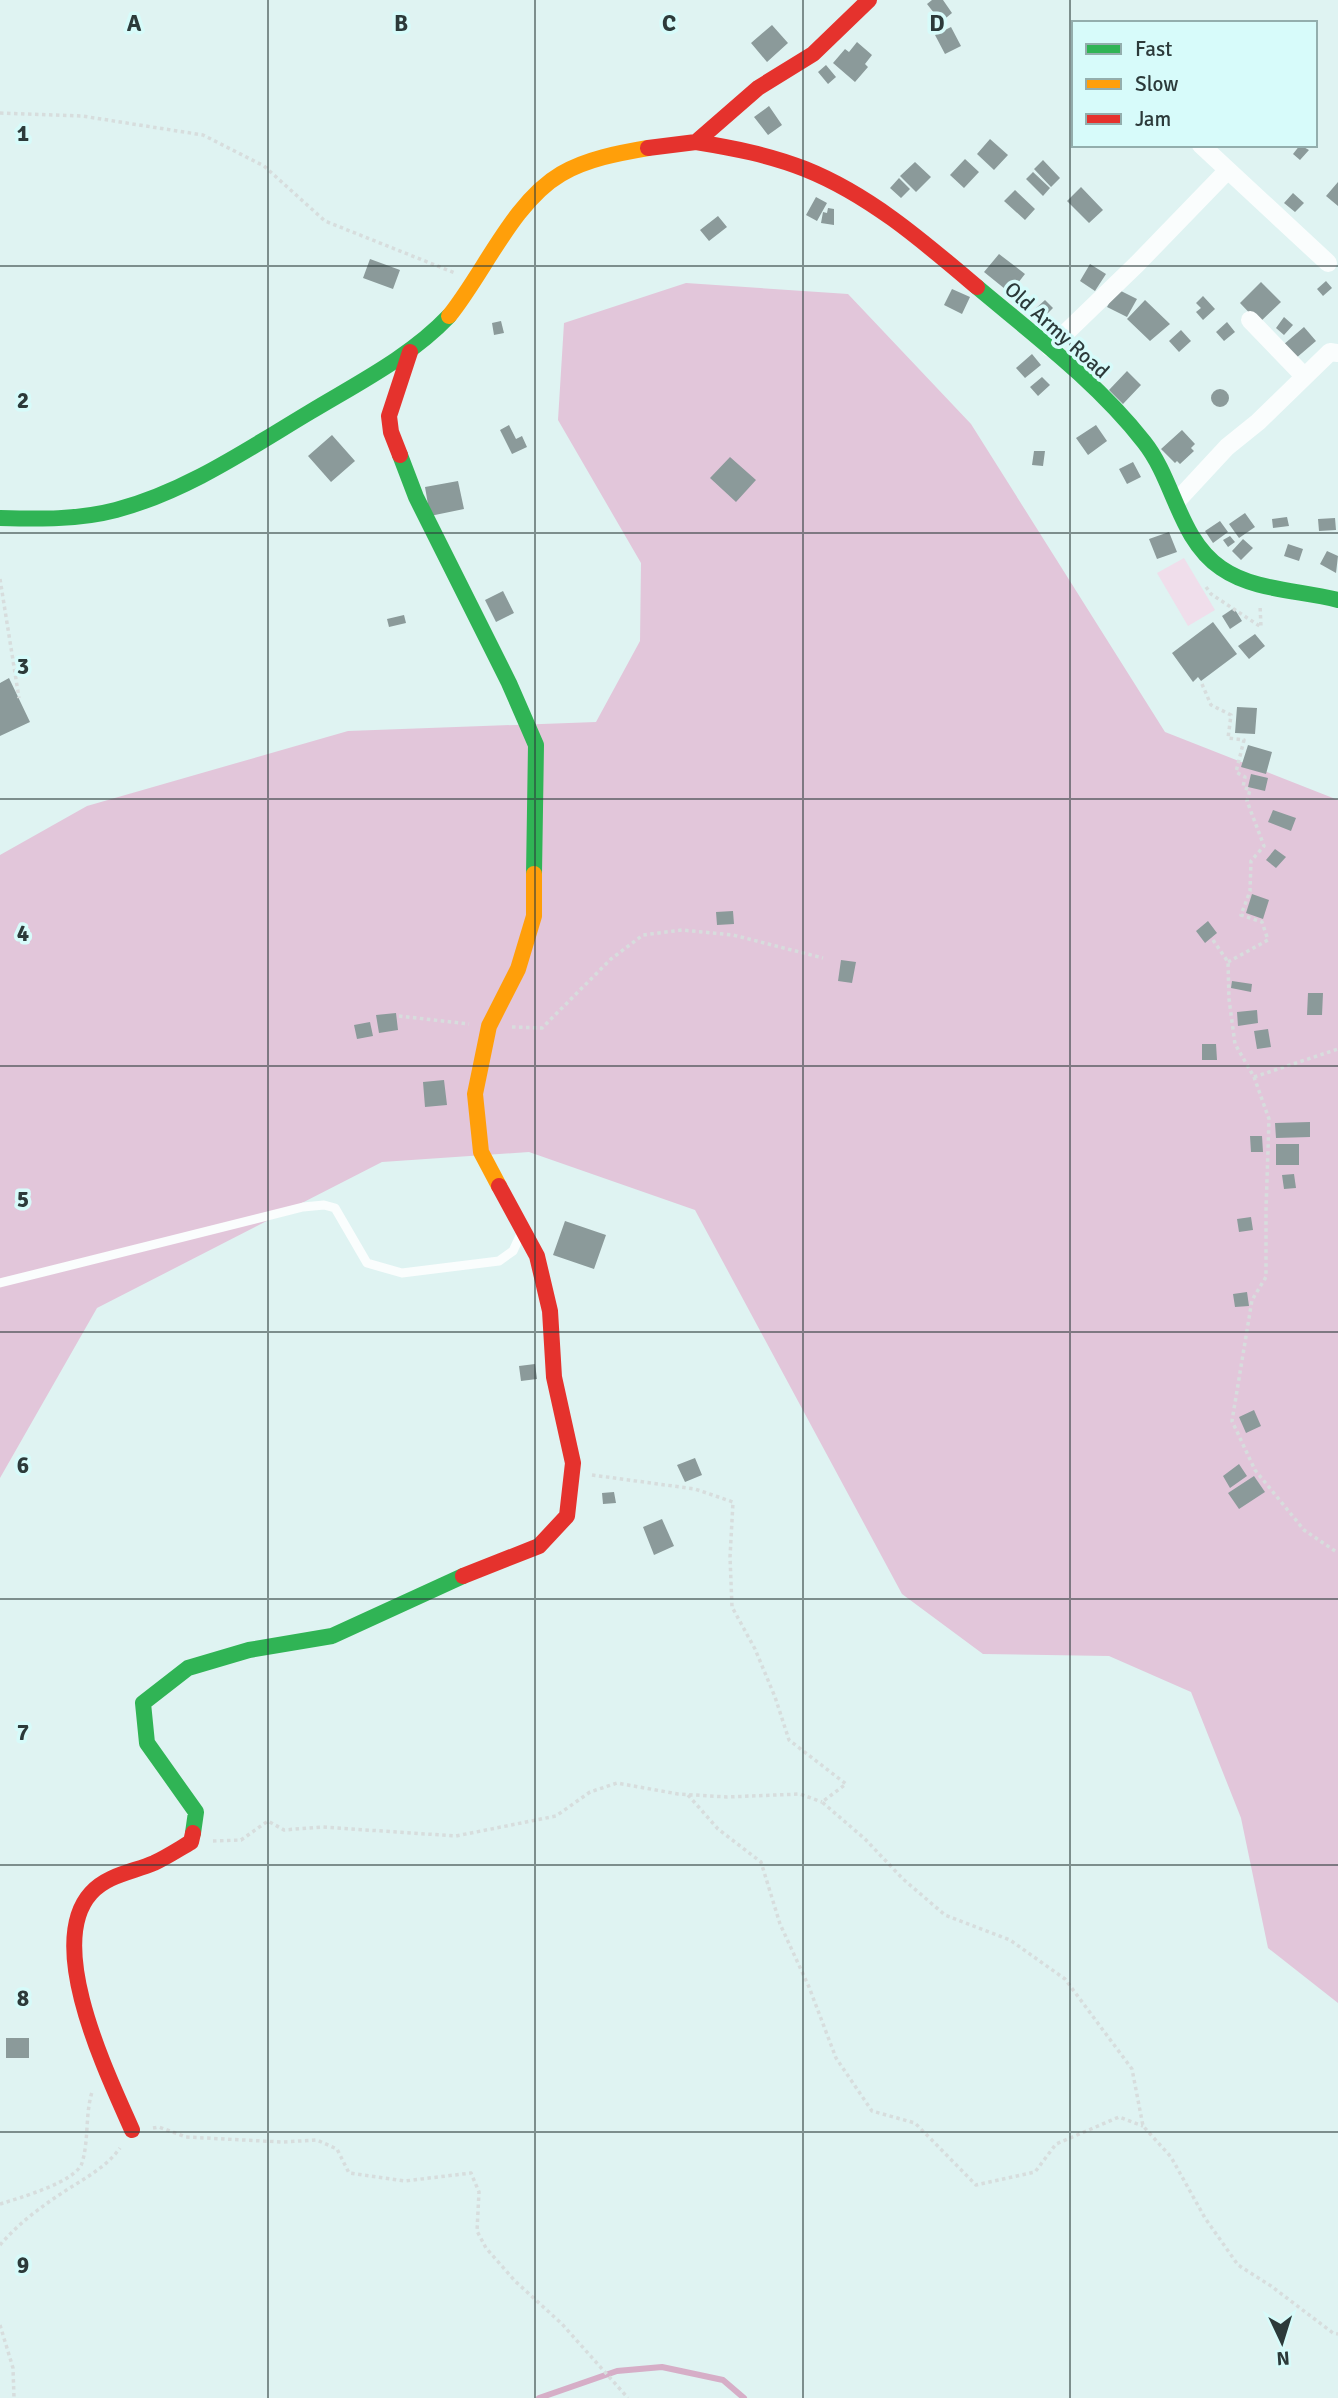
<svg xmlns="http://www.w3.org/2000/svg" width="1338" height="2398" font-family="Signika,sans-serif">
  <rect width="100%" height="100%" fill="#dff3f2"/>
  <path fill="#f0deeb" d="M 1184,558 L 1215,610 L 1188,626 L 1157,573 Z"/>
  <path fill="#e2c6da" d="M 686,283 L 848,294 L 971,424 L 1165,732 L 1338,800 L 1338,2003 L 1268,1948 L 1241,1818 L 1191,1692 L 1109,1656 L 983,1654 L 902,1594 L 695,1210 L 529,1152 L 382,1162 L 97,1308 L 0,1478 L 0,855 L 87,806 L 348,731 L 596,722 L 640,641 L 641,563 L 558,420 L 564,323 Z"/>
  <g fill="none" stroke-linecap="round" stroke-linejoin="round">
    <path stroke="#d6aec7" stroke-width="6" d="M 539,2398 L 617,2371 L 662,2367 L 723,2380 L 744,2398"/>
  </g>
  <path fill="#8b9a9a" d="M 932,0 L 943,0 L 952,13 L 941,22 L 927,4 Z
    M 772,25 L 788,43 L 767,62 L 751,43 Z
    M 951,27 L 961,46 L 945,54 L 935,35 Z
    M 857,42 L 872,55 L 865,64 L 868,67 L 855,82 L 833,63 L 845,49 L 849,52 Z
    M 826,65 L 836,77 L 828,84 L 818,72 Z
    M 769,106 L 782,125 L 768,135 L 754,117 Z
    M 990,139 L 1008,155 L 994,170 L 977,154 Z
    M 1300,145 L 1309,150 L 1300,160 L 1293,154 Z
    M 965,159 L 979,172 L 964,188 L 950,175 Z
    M 1043,160 L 1060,178 L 1051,187 L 1034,169 Z
    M 915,162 L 931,177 L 916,192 L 900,176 Z
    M 1033,172 L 1050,188 L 1043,196 L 1026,179 Z
    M 899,178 L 910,189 L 901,198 L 890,188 Z
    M 1338,182 L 1338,206 L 1326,196 Z
    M 1081,187 L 1103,210 L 1089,223 L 1067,201 Z
    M 1015,190 L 1035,209 L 1025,220 L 1004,201 Z
    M 1293,193 L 1304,203 L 1295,212 L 1284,203 Z
    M 816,197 L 827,203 L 817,221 L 806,215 Z
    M 828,208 L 834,209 L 834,225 L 821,223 L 823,212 L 827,213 Z
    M 718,216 L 727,227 L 709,241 L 700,230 Z
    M 999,254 L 1025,274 L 1010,293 L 984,272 Z
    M 370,259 L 400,270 L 393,289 L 363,278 Z
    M 1090,264 L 1106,274 L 1095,291 L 1080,281 Z
    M 1326,281 L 1332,288 L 1323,296 L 1317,289 Z
    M 1261,282 L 1281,302 L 1259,323 L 1240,303 Z
    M 952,289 L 970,297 L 962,314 L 944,305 Z
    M 1117,289 L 1137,299 L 1127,317 L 1107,307 Z
    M 1203,296 L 1215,309 L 1203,320 L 1196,312 L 1201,308 L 1196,303 Z
    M 1045,300 L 1053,308 L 1042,319 L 1034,310 Z
    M 1145,300 L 1170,324 L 1150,341 L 1127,319 Z
    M 1284,317 L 1293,325 L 1284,335 L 1276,328 Z
    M 501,321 L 504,333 L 494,335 L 492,323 Z
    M 1227,322 L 1235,332 L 1224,341 L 1216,332 Z
    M 1304,327 L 1316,341 L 1295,359 L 1283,345 Z
    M 1181,330 L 1191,341 L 1179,352 L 1169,341 Z
    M 1032,354 L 1041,365 L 1025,378 L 1016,368 Z
    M 1127,371 L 1141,385 L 1123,404 L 1109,390 Z
    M 1042,377 L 1050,385 L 1038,396 L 1030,387 Z
    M1211 398a9 9 0 1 1 18 0a9 9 0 1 1-18 0Z
    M 509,425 L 516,439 L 522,436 L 527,447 L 512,454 L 500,430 Z
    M 1096,425 L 1107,441 L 1088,455 L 1076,438 Z
    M 1182,430 L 1195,444 L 1191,448 L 1194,451 L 1180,464 L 1177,461 L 1175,463 L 1161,449 Z
    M 332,435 L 355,461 L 331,482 L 308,456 Z
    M 1034,451 L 1045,451 L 1043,466 L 1032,465 Z
    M 730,457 L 756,480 L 736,502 L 710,478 Z
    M 1133,462 L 1141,477 L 1127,484 L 1119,469 Z
    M 458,481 L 464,509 L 430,516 L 425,487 Z
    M 1245,513 L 1255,527 L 1239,538 L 1229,524 Z
    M 1287,517 L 1289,526 L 1273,528 L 1272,519 Z
    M 1335,518 L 1336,530 L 1319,531 L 1318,519 Z
    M 1220,521 L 1228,532 L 1213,543 L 1205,531 Z
    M 1169,532 L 1177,552 L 1157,559 L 1149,539 Z
    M 1230,536 L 1235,542 L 1228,547 L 1223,540 Z
    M 1243,539 L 1253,548 L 1241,560 L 1232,551 Z
    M 1288,544 L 1303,549 L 1299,561 L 1284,556 Z
    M 1327,551 L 1338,556 L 1336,573 L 1320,564 Z
    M 503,591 L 514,613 L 496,622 L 485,600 Z
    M 1234,608 L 1242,621 L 1230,629 L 1222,616 Z
    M 404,615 L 406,623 L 389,627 L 387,619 Z
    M 1213,622 L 1237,654 L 1201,681 L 1198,677 L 1193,682 L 1172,653 Z
    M 1255,634 L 1265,646 L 1249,659 L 1238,646 Z
    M 9,678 L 30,722 L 0,736 L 0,683 Z
    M 1237,707 L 1257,708 L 1255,734 L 1235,733 Z
    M 1248,745 L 1272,752 L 1266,774 L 1241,767 Z
    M 1251,774 L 1268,778 L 1265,791 L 1248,787 Z
    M 1273,810 L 1296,818 L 1291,831 L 1268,822 Z
    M 1275,849 L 1286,857 L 1276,868 L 1266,860 Z
    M 1252,894 L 1269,900 L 1263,919 L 1246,913 Z
    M 733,911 L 734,924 L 717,925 L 716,912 Z
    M 1208,921 L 1217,933 L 1205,943 L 1196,931 Z
    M 841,960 L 856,962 L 852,983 L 838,981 Z
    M 1232,981 L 1252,984 L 1251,992 L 1231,988 Z
    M 1308,993 L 1323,993 L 1322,1015 L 1307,1015 Z
    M 1257,1010 L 1258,1023 L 1238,1026 L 1237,1012 Z
    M 396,1013 L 398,1030 L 379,1033 L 376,1015 Z
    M 370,1022 L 373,1036 L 357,1039 L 354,1025 Z
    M 1268,1029 L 1271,1047 L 1257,1049 L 1254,1031 Z
    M 1202,1044 L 1216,1044 L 1217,1060 L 1202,1060 Z
    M 444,1080 L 447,1105 L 425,1107 L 423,1082 Z
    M 1310,1122 L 1310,1137 L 1276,1138 L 1275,1123 Z
    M 1250,1136 L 1262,1136 L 1263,1152 L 1251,1152 Z
    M 1276,1144 L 1299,1144 L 1299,1165 L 1276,1165 Z
    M 1294,1174 L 1296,1188 L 1284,1189 L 1282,1175 Z
    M 1251,1217 L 1253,1230 L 1239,1232 L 1237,1219 Z
    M 565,1221 L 606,1235 L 594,1269 L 553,1255 Z
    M 1247,1292 L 1249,1306 L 1235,1307 L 1233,1294 Z
    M 535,1364 L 537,1379 L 521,1381 L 519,1366 Z
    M 1254,1410 L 1261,1426 L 1246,1433 L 1239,1417 Z
    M 695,1458 L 702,1475 L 685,1482 L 677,1465 Z
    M 1239,1464 L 1247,1476 L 1230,1488 L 1223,1476 Z
    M 1254,1476 L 1265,1492 L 1239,1509 L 1228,1493 Z
    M 614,1492 L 616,1503 L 603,1504 L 602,1493 Z
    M 662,1519 L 674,1546 L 654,1555 L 643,1527 Z
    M 6,2038 L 29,2038 L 29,2058 L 6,2058 Z"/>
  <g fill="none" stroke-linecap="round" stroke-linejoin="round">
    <path stroke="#d7dddd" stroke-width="3.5" stroke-dasharray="3.5 3.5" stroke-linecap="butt" d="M 0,113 L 82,116 L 203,135 L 264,166 L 325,221 L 455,273
      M 0,579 L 19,698
      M 1206,587 L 1211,594 L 1261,627 L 1260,605
      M 1202,684 L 1211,705 L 1231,715 L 1228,738 L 1244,740 L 1236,772 L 1245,777 L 1243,787 L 1250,790 L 1247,801 L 1264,846 L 1251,861 L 1250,891 L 1241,915 L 1262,922 L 1268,940 L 1228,962
      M 1213,940 L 1228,962 L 1229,999 L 1235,1044 L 1254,1077 L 1269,1119 L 1266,1210 L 1266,1277 L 1252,1300 L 1232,1421 L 1255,1470 L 1304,1530 L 1338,1553
      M 399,1016 L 469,1024
      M 512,1027 L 542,1028 L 611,959 L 643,935 L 682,930 L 733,935 L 823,958
      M 1254,1077 L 1338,1049
      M 592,1475 L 695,1489 L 733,1502 L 730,1557 L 732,1607 L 755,1649 L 775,1697 L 789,1740 L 846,1784 L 822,1802 L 865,1839 L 903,1879 L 945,1915 L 1010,1940 L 1065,1979 L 1132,2069 L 1143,2126 L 1171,2157 L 1205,2218 L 1238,2265 L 1271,2286 L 1333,2333 L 1338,2334
      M 688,1795 L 718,1829 L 761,1862 L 780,1924 L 809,1987 L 836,2058 L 872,2111 L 915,2123 L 976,2185 L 1035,2172 L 1056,2144 L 1119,2117 L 1143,2126
      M 213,1841 L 241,1840 L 268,1821 L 284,1830 L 322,1827 L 456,1836 L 556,1816 L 590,1792 L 617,1783 L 678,1794 L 727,1797 L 800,1794 L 822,1802
      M 153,2128 L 159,2127 L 186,2137 L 282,2142 L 317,2140 L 337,2149 L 349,2173 L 405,2181 L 471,2173 L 479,2192 L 477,2231 L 486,2248 L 515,2281 L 562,2324 L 628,2398
      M 0,2204 C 19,2198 76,2182 82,2163 C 89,2140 85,2115 92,2092
      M 0,2245 C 17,2225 38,2209 59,2195 C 81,2180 105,2169 120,2148
      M 0,2325 L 13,2368 L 14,2398"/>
    <path stroke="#fafdfd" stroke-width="9" d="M 0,1283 L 303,1207 L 324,1205 L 335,1208 L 367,1263 L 402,1273 L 499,1261 L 513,1251 L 520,1236"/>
    <path stroke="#fafdfd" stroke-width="18" d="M 1201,145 L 1328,263
      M 1250,320 L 1304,376
      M 1050,348 L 1137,264 L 1227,171
      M 1176,502 L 1227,447 L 1258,422 L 1330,352 L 1338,353"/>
    <path stroke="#30b455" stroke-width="16" d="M 977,287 C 1034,335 1097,382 1144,442 C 1175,481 1178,538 1221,568 C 1254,591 1300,590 1338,600
      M 400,455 L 416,497 L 509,683 L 536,745 L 534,874
      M 0,518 C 39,519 78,520 116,510 C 187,491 248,449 310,412 C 358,383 410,357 449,316
      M 193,1833 L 196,1812 L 147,1743 L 143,1703 L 188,1668 L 249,1650 L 332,1636 L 463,1576"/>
    <path stroke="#ff9f0a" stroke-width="16" d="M 449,316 C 484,273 513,202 561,174 C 586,159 619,153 648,148
      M 499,1186 L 481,1152 L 475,1094 L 489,1026 L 518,969 L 534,916 L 534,874"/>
    <path stroke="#e5322d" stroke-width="16" d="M 696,142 C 733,148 770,155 805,169 C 870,195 924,242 977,287
      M 648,148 L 696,142 L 758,88 L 813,54 L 869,0
      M 400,455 L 391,432 L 389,416 L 410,352
      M 463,1576 L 539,1546 L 567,1516 L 573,1463 L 554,1377 L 550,1311 L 537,1256 L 499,1186
      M 132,2130 C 108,2075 44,1945 91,1893 C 107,1875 133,1872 154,1863 C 167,1857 179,1849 191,1842 L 193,1833"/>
  </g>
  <path fill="none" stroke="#2c3a3a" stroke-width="2" stroke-opacity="0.55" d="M 268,0 L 268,2398M 535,0 L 535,2398M 803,0 L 803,2398M 1070,0 L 1070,2398M 0,266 L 1338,266M 0,533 L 1338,533M 0,799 L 1338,799M 0,1066 L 1338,1066M 0,1332 L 1338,1332M 0,1599 L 1338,1599M 0,1865 L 1338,1865M 0,2132 L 1338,2132"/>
  <g text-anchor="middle" stroke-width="7" stroke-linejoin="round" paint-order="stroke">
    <g font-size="21" fill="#2c3a3a" stroke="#d7fbfa">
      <text transform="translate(1057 330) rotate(42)" y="7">Old Army Road</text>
    </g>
  </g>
  <g font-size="23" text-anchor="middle" font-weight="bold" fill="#2c3a3a" stroke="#d7fbfa" stroke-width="7" stroke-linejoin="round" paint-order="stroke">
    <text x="134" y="31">A</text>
    <text x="401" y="31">B</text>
    <text x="669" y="31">C</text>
    <text x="937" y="31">D</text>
    <text x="23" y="141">1</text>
    <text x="23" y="408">2</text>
    <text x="23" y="674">3</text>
    <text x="23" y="941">4</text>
    <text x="23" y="1207">5</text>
    <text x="23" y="1473">6</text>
    <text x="23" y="1740">7</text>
    <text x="23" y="2006">8</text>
    <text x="23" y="2273">9</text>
  </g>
  <rect x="1072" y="21" width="245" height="126" fill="#d7fbfa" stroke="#93aead" stroke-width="2"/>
  <rect x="1086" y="44" width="35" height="10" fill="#30b455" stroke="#93aead" stroke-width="2"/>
  <text x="1135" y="56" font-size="21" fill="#2c3a3a">Fast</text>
  <rect x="1086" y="79" width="35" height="10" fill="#ff9f0a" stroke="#93aead" stroke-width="2"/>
  <text x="1135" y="91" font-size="21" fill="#2c3a3a">Slow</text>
  <rect x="1086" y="114" width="35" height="10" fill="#e5322d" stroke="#93aead" stroke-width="2"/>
  <text x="1135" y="126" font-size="21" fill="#2c3a3a">Jam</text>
  <g transform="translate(1282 2342) rotate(176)" stroke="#d7fbfa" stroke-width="5" paint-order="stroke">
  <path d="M0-5L12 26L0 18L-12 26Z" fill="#2c3a3a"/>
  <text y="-10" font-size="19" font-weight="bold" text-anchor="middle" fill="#2c3a3a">N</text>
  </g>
</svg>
